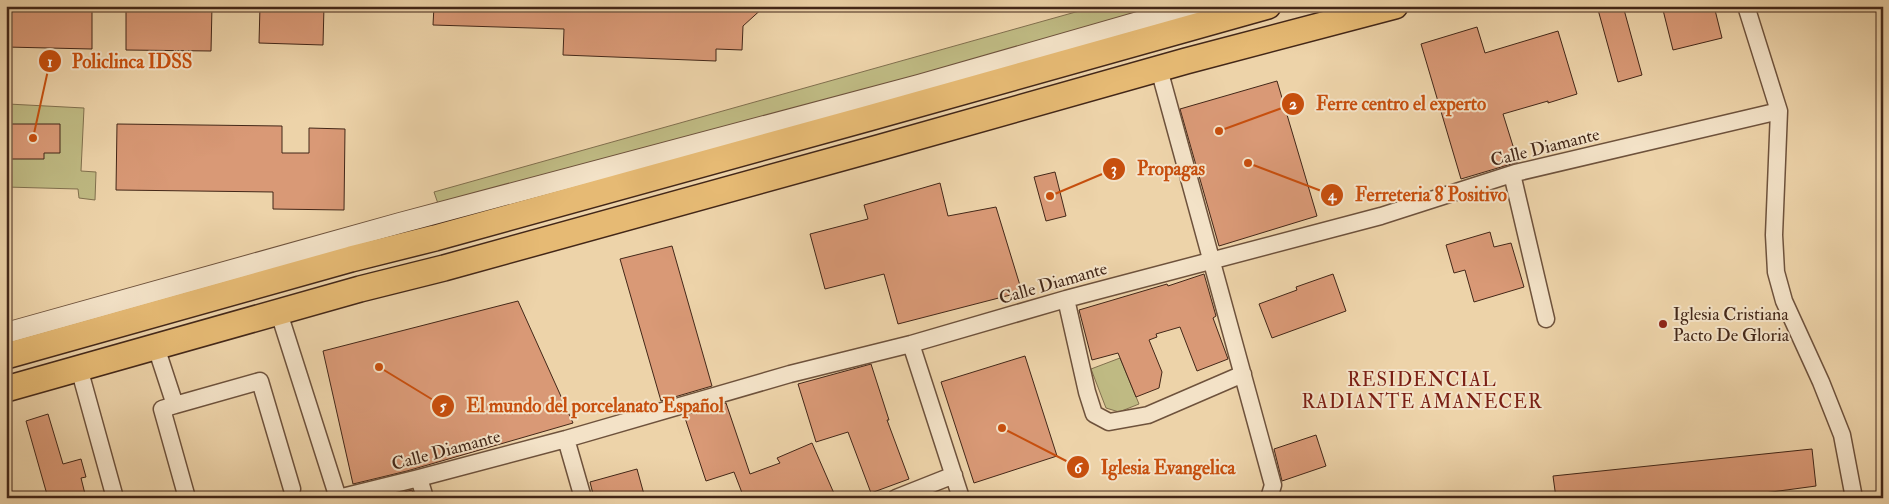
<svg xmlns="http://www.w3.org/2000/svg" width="1889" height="504" font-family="'IM FELL Double Pica',serif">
  <rect width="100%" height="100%" fill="#edd3a9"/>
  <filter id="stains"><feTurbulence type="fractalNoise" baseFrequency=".004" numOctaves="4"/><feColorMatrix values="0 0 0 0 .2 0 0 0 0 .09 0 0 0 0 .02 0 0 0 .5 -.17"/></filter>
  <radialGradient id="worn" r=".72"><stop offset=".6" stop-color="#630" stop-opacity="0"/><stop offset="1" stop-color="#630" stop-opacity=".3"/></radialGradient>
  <path fill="#bfba83" stroke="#81704e" d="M 1097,6 L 1175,6 L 448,233 L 434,192 Z
    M 8,104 L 84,108 L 81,171 L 96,172 L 95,200 L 79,198 L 78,189 L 6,187 L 6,111 Z
    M 1120,358 L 1139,404 L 1119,412 L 1106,408 L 1091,369 Z"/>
  <path fill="#d99976" stroke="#432718" d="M 6,6 L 92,6 L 92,49 L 6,47 Z
    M 126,6 L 212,6 L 211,51 L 126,50 Z
    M 260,6 L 324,6 L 323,45 L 259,43 Z
    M 434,6 L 765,6 L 743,26 L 742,50 L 716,49 L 716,61 L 563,55 L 564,29 L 433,25 Z
    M 1597,6 L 1623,6 L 1642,75 L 1618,82 Z
    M 1662,6 L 1714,6 L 1722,38 L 1673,50 Z
    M 1477,27 L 1485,53 L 1558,31 L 1577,94 L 1548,103 L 1548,101 L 1503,114 L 1518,162 L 1461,179 L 1421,44 Z
    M 1277,81 L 1317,216 L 1219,246 L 1180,109 Z
    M 6,124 L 60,124 L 60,153 L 44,153 L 44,159 L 8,159 Z
    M 117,124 L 282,126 L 282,153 L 309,153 L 309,128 L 345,129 L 344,210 L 273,209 L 273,192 L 116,190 Z
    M 1055,172 L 1066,216 L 1046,221 L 1034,177 Z
    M 940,183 L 948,216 L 996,207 L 1022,292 L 898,324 L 884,274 L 825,289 L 810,234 L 868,219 L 864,205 Z
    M 1490,232 L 1494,247 L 1511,243 L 1524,287 L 1474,302 L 1465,270 L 1454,273 L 1446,245 Z
    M 672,246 L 712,386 L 661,401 L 620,259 Z
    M 1204,274 L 1216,316 L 1213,318 L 1228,359 L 1197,371 L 1180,327 L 1156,334 L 1157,337 L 1149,340 L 1162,372 L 1159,388 L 1136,397 L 1118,353 L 1092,360 L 1079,310 L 1167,284 L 1168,286 Z
    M 1333,274 L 1346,311 L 1272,338 L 1259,304 L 1297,290 L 1296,287 Z
    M 518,301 L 573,423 L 407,471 L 353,484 L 323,351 Z
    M 1025,356 L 1057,456 L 974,483 L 941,382 Z
    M 871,364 L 889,420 L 887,420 L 909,479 L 871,493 L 848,432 L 816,442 L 798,384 Z
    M 726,403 L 750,474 L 780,463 L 777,458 L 812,443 L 836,498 L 744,498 L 734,472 L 706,481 L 684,415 Z
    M 48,414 L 63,464 L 81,459 L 86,477 L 81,478 L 86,498 L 48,498 L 26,421 Z
    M 1316,435 L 1326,466 L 1282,481 L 1274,449 Z
    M 1812,449 L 1816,486 L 1727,498 L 1556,498 L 1553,476 Z
    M 637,469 L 645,498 L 594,498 L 590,482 Z
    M 412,490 L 414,498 L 381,498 Z"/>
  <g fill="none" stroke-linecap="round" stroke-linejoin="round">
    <defs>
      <path id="minor" d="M 1746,6 L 1779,111 L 1774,235 L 1776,272 L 1784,301 L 1821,382 L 1842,435 L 1854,498
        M 1159,69 L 1273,485 L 1269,498
        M 1512,174 L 1546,319
        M 1066,299 L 1087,392 L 1094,414 L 1109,422 L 1148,415 L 1243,374
        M 279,313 L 338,498
        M 911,344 L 961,498
        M 156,347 L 175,405 L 260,381 L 292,489
        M 79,368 L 115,498
        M 175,405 L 162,409 L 187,498
        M 566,439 L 583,498
        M 419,478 L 425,498
        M 338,498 L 419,478 L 566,439 L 790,374 L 911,344 L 1066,299 L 1381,216 L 1515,173 L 1779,111
        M 896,498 L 954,475"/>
      <path id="tertiary" d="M 6,333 L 400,223 L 919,85 L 1194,6"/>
      <path id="primary" d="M 6,356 L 351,259 L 435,238 L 869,118 L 1268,6
        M 6,389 L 360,289 L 444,268 L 878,148 L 1186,61 L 1395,6"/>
    </defs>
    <use href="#minor" stroke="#6e523c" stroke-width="19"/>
    <use href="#tertiary" stroke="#6e523c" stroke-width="22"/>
    <use href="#primary" stroke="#432718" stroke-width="28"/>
    <use href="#minor" stroke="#f3e2c7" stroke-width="16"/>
    <use href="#tertiary" stroke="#f3e2c7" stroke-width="20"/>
    <use href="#primary" stroke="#e6ba74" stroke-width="25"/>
  </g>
  <circle fill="#8f2418" stroke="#f3e2c7" stroke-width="2" cx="1663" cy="324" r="5"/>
  <g text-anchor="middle" stroke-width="4" stroke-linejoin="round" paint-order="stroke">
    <g font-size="18" fill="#432718" stroke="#f3e2c7">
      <text transform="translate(1545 147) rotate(-14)" y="6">Calle Diamante</text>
      <text transform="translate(1053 283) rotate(-16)" y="6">Calle Diamante</text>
      <text transform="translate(446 450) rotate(-15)" y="6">Calle Diamante</text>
    </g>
    <g font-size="18" fill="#432718" stroke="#f3e2c7" text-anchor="start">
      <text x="1673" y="320">Iglesia Cristiana<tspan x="1673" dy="21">Pacto De Gloria</tspan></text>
    </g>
    <g font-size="19" letter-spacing="1" fill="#7a1f14" stroke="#f3e2c7">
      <text x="1422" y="386">RESIDENCIAL<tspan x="1422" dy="22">RADIANTE AMANECER</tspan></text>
    </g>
  </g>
  <path fill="none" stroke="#c74f0e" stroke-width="2" d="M33 138L50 61M1219 131L1293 104M1050 196L1114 169M1248 163L1332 195M379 367L443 406M1002 428L1078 467"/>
  <g fill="#c74f0e" stroke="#f3e2c7" stroke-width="2">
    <circle cx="33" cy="138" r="5"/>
    <circle cx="1219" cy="131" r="5"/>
    <circle cx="1050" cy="196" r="5"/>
    <circle cx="1248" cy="163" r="5"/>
    <circle cx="379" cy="367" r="5"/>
    <circle cx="1002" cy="428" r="5"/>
    <circle cx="50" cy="61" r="12"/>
    <circle cx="1293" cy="104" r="12"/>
    <circle cx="1114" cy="169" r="12"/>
    <circle cx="1332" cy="195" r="12"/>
    <circle cx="443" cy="406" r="12"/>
    <circle cx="1078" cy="467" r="12"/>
  </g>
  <g font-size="15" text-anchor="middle" font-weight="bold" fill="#fff">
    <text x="50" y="67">1</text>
    <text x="1293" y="109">2</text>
    <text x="1114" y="174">3</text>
    <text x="1332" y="200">4</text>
    <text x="443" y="411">5</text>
    <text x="1078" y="473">6</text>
  </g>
  <g font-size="19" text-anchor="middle" font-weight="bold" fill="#c74f0e" stroke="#f3e2c7" stroke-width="4" stroke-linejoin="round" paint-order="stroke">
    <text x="132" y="68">Policlinca IDSS</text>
    <text x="1401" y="110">Ferre centro el experto</text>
    <text x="1171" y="175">Propagas</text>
    <text x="1431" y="201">Ferreteria 8 Positivo</text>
    <text x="595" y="412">El mundo del porcelanato Español</text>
    <text x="1168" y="474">Iglesia Evangelica</text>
  </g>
  <rect width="1889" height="504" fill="none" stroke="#edd3a9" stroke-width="25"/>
  <rect x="8" y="8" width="1874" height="489" fill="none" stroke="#432718" stroke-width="2.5"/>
  <rect x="12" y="12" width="1864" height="479" fill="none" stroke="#432718"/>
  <rect width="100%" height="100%" filter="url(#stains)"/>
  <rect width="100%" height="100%" fill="url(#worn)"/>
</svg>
